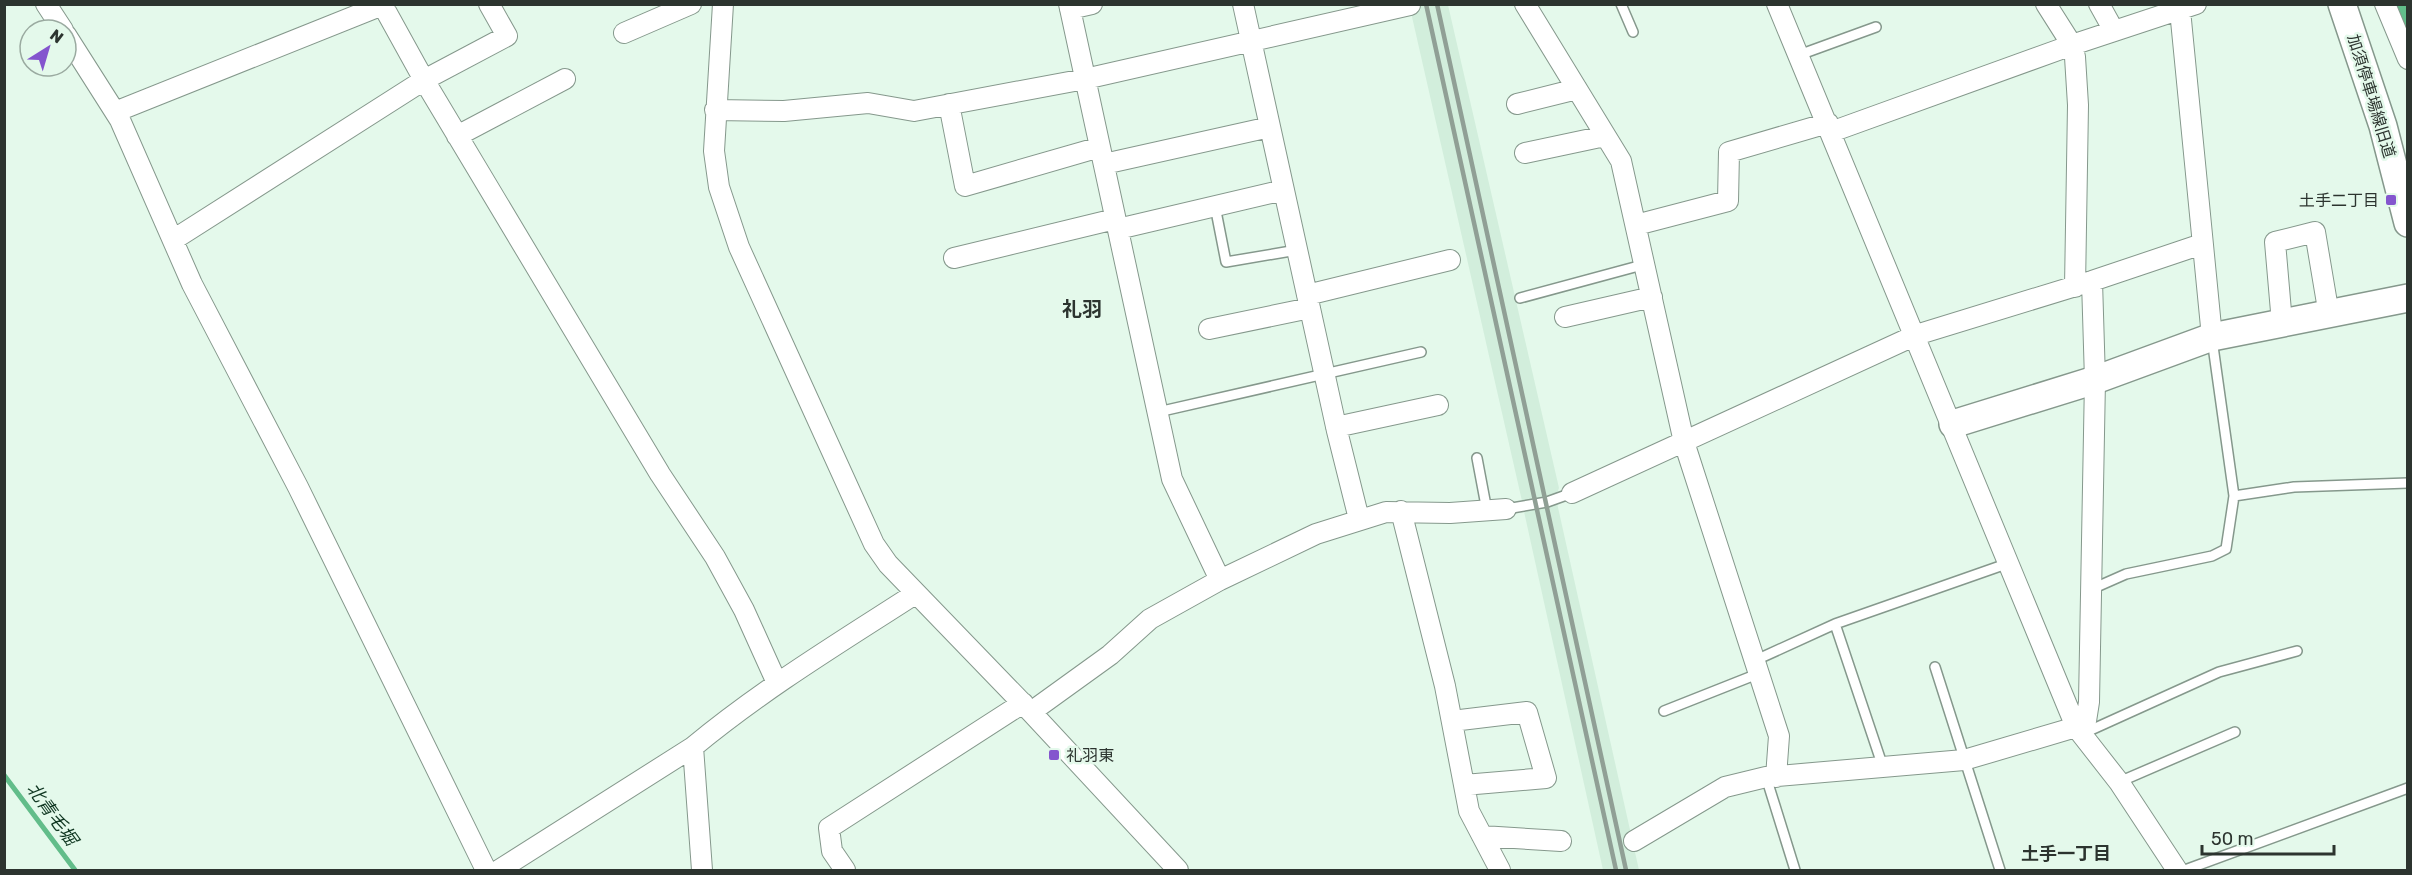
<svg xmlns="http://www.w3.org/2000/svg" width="2412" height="875" font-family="Rubik,'Noto Sans JP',sans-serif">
  <rect width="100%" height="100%" fill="#e4f9eb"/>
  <path fill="#d2eedc" d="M 1422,5 L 1448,5 L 1559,488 L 1557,493 L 1548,497 L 1522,501 L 1410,8 Z
    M 1557,503 L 1639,870 L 1603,870 L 1523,507 Z"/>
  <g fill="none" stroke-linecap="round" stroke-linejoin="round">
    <path stroke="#62bd8a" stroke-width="5" d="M 4,775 L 75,870"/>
    <path stroke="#62bd8a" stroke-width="32" d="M 2401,4 L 2408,20"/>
    <defs>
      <path id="lane" d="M 1621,4 L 1633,32
        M 1799,55 L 1876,27
        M 1215,206 L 1226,262 L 1297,250
        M 1520,298 L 1646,264
        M 1158,412 L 1421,352
        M 1477,458 L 1487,511
        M 2234,496 L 2294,487 L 2408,483
        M 1506,509 L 1547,502 L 1572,493
        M 2092,589 L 2126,574 L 2212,556 L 2226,549 L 2234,496 L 2212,339
        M 1835,624 L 2009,563
        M 1756,660 L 1835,624 L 1883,767
        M 1935,667 L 2000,870
        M 1664,711 L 1760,673
        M 2082,734 L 2219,672 L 2297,651
        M 1766,777 L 1795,870
        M 2119,782 L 2235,732
        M 2185,870 L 2408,788"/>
      <path id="street" d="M 46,4 L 63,30
        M 382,4 L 424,80 L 660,474 L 715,557 L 744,610 L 777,683
        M 723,4 L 714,151 L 719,187 L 739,247 L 874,544 L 888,564 L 1031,712 L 1178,870
        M 1069,4 L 1172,479 L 1220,580
        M 1243,4 L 1337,431 L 1359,519
        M 1525,4 L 1621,161 L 1684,442 L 1779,736 L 1776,777
        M 1777,4 L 2076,727 L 2119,782 L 2177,870
        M 2046,4 L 2072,45 L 2075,57 L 2078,105 L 2075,287
        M 2099,4 L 2114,31
        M 2385,4 L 2408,59
        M 1070,9 L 1092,4
        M 2180,10 L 2212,337
        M 624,33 L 691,4
        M 66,35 L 120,120 L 192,284 L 298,487 L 486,870
        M 949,104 L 965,186 L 1100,147
        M 1517,104 L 1577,89
        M 715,110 L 784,111 L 868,103 L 914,111 L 1085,79 L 1410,5
        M 115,112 L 385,4
        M 1831,132 L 2072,45 L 2196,4
        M 457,136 L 565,79
        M 1525,153 L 1605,136
        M 1104,164 L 1270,127
        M 1636,225 L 1728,201 L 1729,152 L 1828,123
        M 1118,229 L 1284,190
        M 173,240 L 424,80 L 507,36 L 489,4
        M 954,258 L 1115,219
        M 1307,295 L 1450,260
        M 1565,317 L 1652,297
        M 2282,323 L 2275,242 L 2315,232 L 2329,315
        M 1209,329 L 1310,308
        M 1336,427 L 1438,405
        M 1572,493 L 1916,335 L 2092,281 L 2202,244
        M 1401,511 L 1445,686 L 1469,811 L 1500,870
        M 1031,712 L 1110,655 L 1150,619 L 1220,580 L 1316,534 L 1386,512 L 1450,513 L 1506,509
        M 1452,721 L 1527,712 L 1546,778 L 1464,785
        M 1482,836 L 1561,841
        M 1634,841 L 1725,787 L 1766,777 L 1964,760 L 2076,727 L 2086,721 L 2089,702 L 2095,380 L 2092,281
        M 499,870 L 693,747
        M 702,870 L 693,747 C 763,689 839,643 915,594
        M 845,870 L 832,851 L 829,828 L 1023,703"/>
      <path id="secondary" d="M 2342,4 L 2383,126 L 2408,223
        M 1953,424 L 2095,380 L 2212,337 L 2408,298"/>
    </defs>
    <use href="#lane" stroke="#85988c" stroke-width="12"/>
    <use href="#street" stroke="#85988c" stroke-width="22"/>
    <use href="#secondary" stroke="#85988c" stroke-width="30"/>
    <use href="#lane" stroke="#fff" stroke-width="9"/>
    <use href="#street" stroke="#fff" stroke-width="20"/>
    <use href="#secondary" stroke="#fff" stroke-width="27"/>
    <path stroke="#909f95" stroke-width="4.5" d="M 1426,4 L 1616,870
      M 1437,4 L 1626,870"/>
  </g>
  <g fill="#8455ce" stroke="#e4f9eb" stroke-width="2">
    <rect x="2385" y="194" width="12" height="12" rx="3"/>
    <rect x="1048" y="749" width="12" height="12" rx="3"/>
  </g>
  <g text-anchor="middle" stroke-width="5" stroke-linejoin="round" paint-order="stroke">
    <g font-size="16" fill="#2c342f" stroke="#e4f9eb">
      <text transform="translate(2372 96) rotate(73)" y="6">加須停車場線旧道</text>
    </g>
    <g font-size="16" fill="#2c342f" stroke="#e4f9eb" text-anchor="end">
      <text x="2379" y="206">土手二丁目</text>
      <text x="1066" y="761" text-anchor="start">礼羽東</text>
    </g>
    <g font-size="18" font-style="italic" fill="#103722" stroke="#e4f9eb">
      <text transform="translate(52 814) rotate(54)" y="6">北青毛堀</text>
    </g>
    <g font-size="18" font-weight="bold" fill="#2c342f" stroke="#e4f9eb">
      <text x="2066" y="860">土手一丁目</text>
    </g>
    <g font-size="20" font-weight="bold" fill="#2c342f" stroke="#e4f9eb">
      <text x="1082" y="316">礼羽</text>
    </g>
  </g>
  <rect width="2412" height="875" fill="none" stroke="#2c342f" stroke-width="12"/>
  <g transform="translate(48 48) rotate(37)"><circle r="28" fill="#e4f9eb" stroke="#9aaaa0" stroke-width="1.5"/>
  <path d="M0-4.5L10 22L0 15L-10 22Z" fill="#8455ce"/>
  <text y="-9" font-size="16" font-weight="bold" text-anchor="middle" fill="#2c342f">N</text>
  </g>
  <path d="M2202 845v9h132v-9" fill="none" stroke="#2c342f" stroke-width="3"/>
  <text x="2211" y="845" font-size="18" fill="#2c342f" stroke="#e4f9eb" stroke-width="4.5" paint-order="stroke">50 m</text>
</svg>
